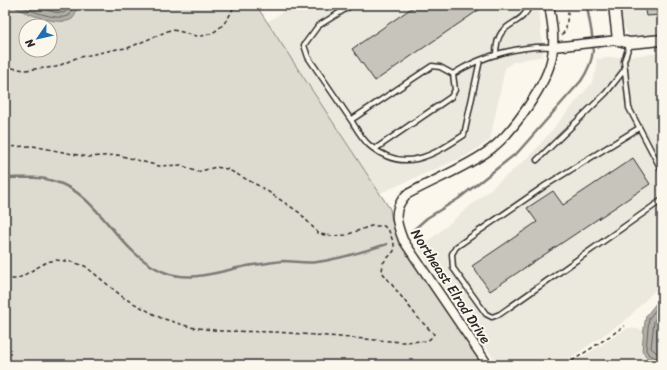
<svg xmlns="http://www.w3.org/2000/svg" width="667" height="370" font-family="Sriracha,sans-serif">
  <rect width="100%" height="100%" fill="#fbf7ec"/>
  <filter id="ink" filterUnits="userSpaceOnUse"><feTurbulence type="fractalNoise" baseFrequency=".025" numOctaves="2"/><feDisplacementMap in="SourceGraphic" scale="8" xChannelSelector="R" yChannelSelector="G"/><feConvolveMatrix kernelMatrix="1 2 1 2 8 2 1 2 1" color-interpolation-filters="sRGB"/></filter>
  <g filter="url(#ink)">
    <path fill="#ebe8de" d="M 293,5 L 539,5 L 543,56 L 513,62 L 505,68 L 490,140 L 466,156 L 380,193 L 267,22 Z
      M 621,5 L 662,5 L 662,34 L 635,37 L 629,35 L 623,25 Z
      M 662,53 L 662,283 L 626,320 L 560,365 L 498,365 L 419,249 L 530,156 L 591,84 L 597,69 L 596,59 Z
      M 628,328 L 643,330 L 642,351 L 647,358 L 654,360 L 656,365 L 570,365 Z"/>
    <path fill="#dddad0" stroke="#84827e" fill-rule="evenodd" d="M 5,5 L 256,5 L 390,209 L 392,221 L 400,241 L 484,365 L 5,365 ZM 26,26 L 50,26 L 50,50 L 26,50 Z"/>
    <path fill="#b1afa7" stroke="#7b7a75" d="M 12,5 L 76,5 C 76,10 76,16 72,19 C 61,27 22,13 12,5 Z
      M 662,296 L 662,364 L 656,365 L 654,360 L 647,358 L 642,351 L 644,328 L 646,316 Z"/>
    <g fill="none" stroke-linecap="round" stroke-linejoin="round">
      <path stroke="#61605d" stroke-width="1" d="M 19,5 C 30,11 60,22 70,15 L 73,5
        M 31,5 L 54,12 L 64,13 L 67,10 L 67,5
        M 662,310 L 654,321 L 651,348 L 662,357
        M 659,365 L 657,358 L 649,355 L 646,350 L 648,328 L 649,318 L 662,302"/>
      <path stroke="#7b7a75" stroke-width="2.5" d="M 5,178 C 21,178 38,176 53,181 C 101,194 115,252 164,272 C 193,284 224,269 253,265 C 263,264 273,262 283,261 C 294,261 306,264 317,262 C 341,259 364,251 387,244
        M 410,233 L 427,218 L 458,199 L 518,152 L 581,81 C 601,51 591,37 587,5"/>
    </g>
    <path fill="#c7c4bc" stroke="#2b2b2b" d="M 416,5 L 486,5 L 375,81 L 352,49 Z
      M 644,5 L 662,5 L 662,15 L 646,16 Z
      M 633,158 L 650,184 L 490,291 L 472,266 L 537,222 L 527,208 L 553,191 L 563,205 Z"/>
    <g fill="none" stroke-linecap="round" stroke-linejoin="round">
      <defs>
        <path id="service" d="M 352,5 L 318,26 L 304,45 L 308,57 L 351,120 L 432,66 L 440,67 L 453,74 C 481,56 520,45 553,47
          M 630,43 L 624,61 L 629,108 L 662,171
          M 496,55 C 496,18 520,30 530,5
          M 351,120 C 356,128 362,139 369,145 C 403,174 432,156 464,135 L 480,60
          M 639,128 L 546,185 L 456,247 L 452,254 L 453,268 L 486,314 L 492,317 L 500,314 L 662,200
          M 375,149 L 451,97 L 455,90 L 453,74
          M 537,160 L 606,93 L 625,69"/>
        <path id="minor" d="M 553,47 L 618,40
          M 488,365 L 403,240 C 396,222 392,210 406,195 C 434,179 466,168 491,149 C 512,133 548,83 552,56 C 555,39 552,22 549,5"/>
        <path id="tertiary" d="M 614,5 L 618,40 L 630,43 L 662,40"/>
      </defs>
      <use href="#service" stroke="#2b2b2b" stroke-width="7"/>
      <use href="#minor" stroke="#2b2b2b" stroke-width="11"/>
      <use href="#tertiary" stroke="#2b2b2b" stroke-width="13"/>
      <path stroke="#2b2b2b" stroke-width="1.5" stroke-dasharray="4 3" stroke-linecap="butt" d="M 562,35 L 566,29 L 569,5
        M 5,67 L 25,70 L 56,67 L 76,58 L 117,49 L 128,48 L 170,30 C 180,30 188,35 198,36 C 215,37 230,20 234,5
        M 5,147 L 33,146 L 88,157 L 118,155 L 159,166 L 181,165 L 197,172 L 216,167 L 227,169 L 261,187 L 300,213 L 319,234 L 333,236 L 346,235 L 371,226 L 384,226 L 389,231 L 394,244 L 394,251 L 383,263 L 382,272 L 419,319 L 434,334 L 430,339 L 425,341 L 402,342 L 277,332 L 221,331 L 190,327 L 161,318 L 124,298 L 85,266 L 72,262 L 56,260 L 47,262 L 17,279 L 5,279
        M 566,365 L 625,326"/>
      <use href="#service" stroke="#fbf7ec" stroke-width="4"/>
      <use href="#minor" stroke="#fbf7ec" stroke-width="8"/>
      <use href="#tertiary" stroke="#fbf7ec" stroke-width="10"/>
    </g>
  </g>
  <g text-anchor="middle" stroke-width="4" stroke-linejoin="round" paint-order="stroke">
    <g font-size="14" fill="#2b2b2b" stroke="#fbf7ec">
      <text transform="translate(451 286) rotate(57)" y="5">Northeast Elrod Drive</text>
    </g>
  </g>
  <rect width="667" height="370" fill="none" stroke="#fbf7ec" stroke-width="20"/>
  <rect x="10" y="10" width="647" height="350" fill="none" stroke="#2b2b2b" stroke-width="1.5" filter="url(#ink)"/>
  <g transform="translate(38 38) rotate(236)"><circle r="19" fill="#fbf7ec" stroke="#a8a59f"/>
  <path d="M0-3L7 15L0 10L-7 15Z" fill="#1f6fb2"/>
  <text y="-6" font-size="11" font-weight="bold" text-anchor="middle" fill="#2b2b2b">N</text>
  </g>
</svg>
